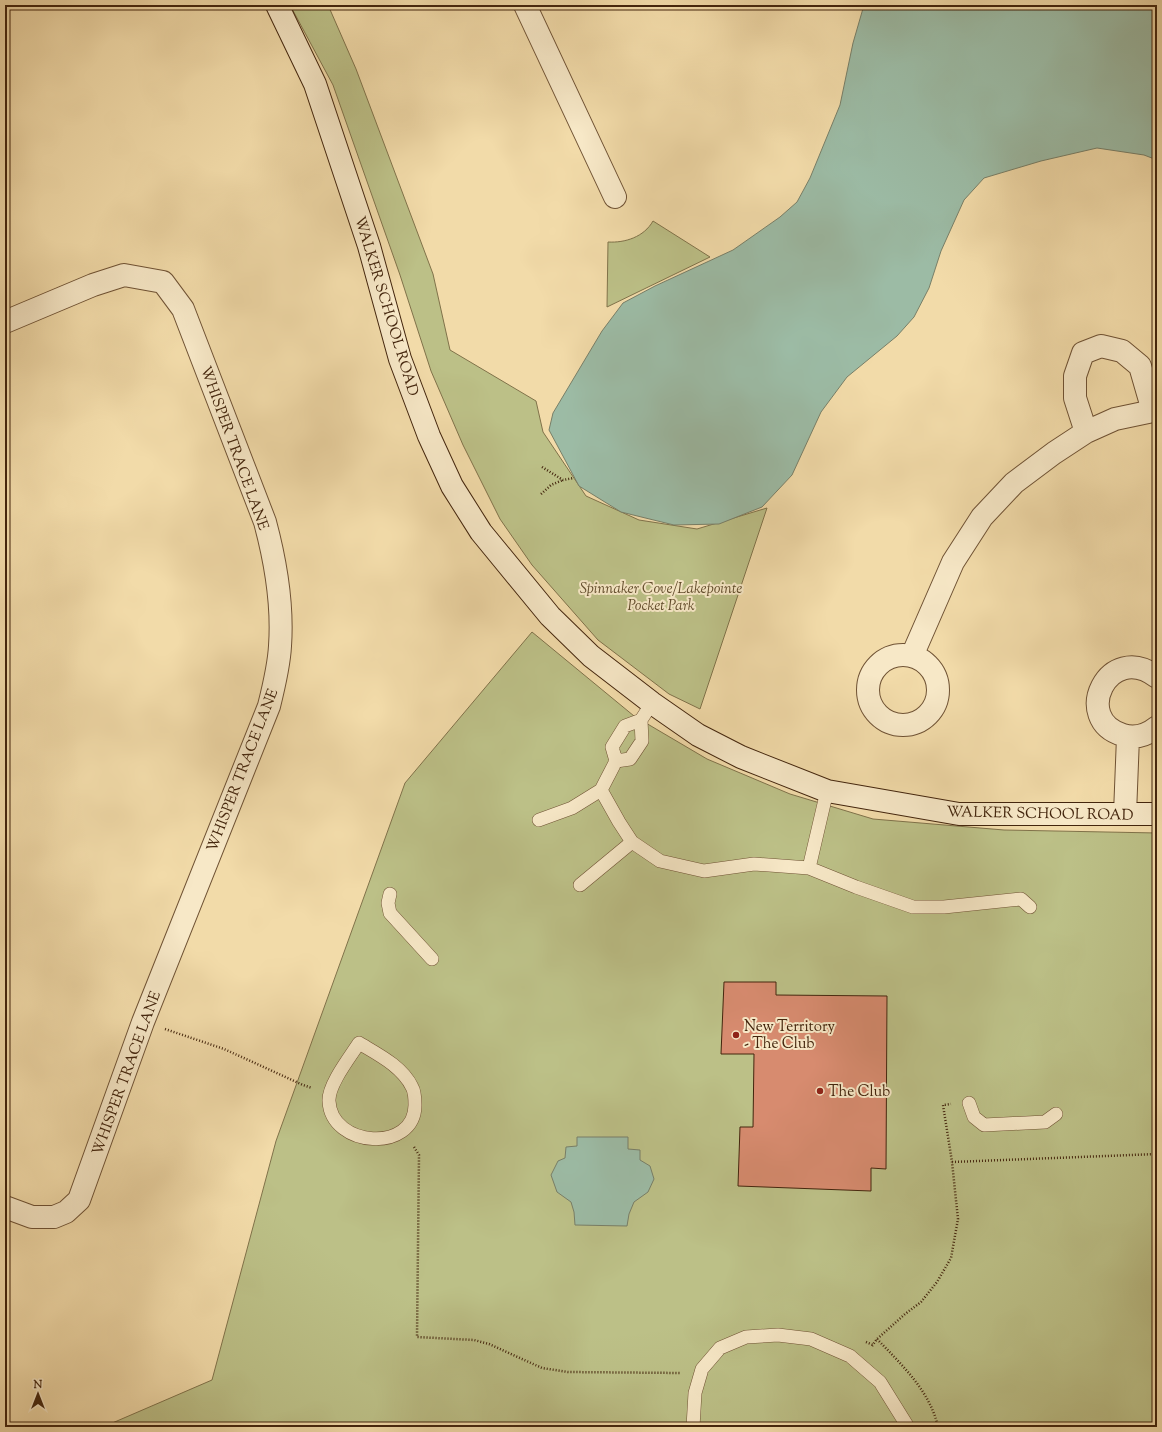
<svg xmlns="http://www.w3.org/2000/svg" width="1162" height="1432" font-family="'Sorts Mill Goudy',serif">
  <rect width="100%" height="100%" fill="#f2dba9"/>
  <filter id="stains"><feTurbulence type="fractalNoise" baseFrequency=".005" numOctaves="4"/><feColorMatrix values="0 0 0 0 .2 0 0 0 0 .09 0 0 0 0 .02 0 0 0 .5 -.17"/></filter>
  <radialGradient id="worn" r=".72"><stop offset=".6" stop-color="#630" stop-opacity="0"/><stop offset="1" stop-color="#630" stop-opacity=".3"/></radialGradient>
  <path fill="#bcc087" stroke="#80724a" d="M 290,5 L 328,5 L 356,69 L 433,274 L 450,350 L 536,401 L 543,432 L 586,496 L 639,520 L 697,529 L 767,508 L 700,709 L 669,694 L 598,640 L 532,565 L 500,519 L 463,445 L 431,371 L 400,275 L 333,85 Z
    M 653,221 L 710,257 L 607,307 L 608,242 C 625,243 644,237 653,221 Z
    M 532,632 L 634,716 L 707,759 L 790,794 L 873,819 L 1004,830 L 1157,833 L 1157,1427 L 109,1427 L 110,1424 L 212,1380 L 276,1141 L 405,783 Z"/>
  <path fill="#9cbba5" stroke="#787f68" d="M 864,5 L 1157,5 L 1157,160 L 1144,155 L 1097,148 L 1041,161 L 984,178 L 964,200 L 941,251 L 929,288 L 914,317 L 897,336 L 847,377 L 821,412 L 792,475 L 762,507 L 719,524 L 674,525 L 621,512 L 579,486 L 549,430 L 553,413 L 602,331 L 623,303 L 655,286 L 733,250 L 780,217 L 797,202 L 810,178 L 840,105 L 853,43 Z
    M 577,1137 L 628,1137 L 628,1149 L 640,1150 L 640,1160 L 650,1166 L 654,1179 L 648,1192 L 634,1202 L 629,1214 L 627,1226 L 575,1225 L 574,1212 L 571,1202 L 557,1192 L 551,1175 L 558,1161 L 565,1158 L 566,1147 L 577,1146 Z"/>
  <path fill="#d78b6f" stroke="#43250d" d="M 724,982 L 776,982 L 776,995 L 887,996 L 886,1169 L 871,1168 L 871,1191 L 738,1186 L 740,1127 L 753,1127 L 754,1054 L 721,1054 Z"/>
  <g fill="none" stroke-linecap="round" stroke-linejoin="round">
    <defs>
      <path id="lane" d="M 652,703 L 641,720 L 625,726 L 612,747 L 616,761 L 601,790 L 619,822 L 632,842 L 660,861 L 704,871 L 754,864 L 809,868
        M 616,761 L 630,759 L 642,741 L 641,720
        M 827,791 L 809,868 L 856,887 L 913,907 L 944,907 L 1021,899 L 1030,907
        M 539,820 L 572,808 L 601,790
        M 580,885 L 632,842
        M 390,894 L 388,903 L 390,913 L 432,959
        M 359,1043 C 377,1054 402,1066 412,1087 C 415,1092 415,1099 415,1105 C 415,1153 331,1148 329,1101 C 328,1085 350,1057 359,1043 Z
        M 969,1103 L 974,1117 L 984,1125 L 1045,1122 L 1056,1114
        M 693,1427 L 695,1393 L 702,1369 L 720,1348 L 746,1337 L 778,1335 L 811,1339 L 850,1356 L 880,1382 L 908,1427"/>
      <path id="street" d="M 525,5 L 615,197
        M 5,322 L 93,285 L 124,275 L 163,282 L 183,309 L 265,522 C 276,563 283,604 280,646 C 279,666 274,686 269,706 L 143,1022 L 79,1200 L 66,1212 L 54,1217 L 32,1217 L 5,1207
        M 1086,432 L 1075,398 L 1075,376 L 1083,353 L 1101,346 L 1122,351 L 1140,366 L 1153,411
        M868 690a35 35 0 1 1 70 0a35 35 0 1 1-70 0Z
        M 912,656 L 953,562 L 982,517 L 1014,483 L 1054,453 L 1086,432 L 1115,419 L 1153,411 L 1157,411
        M 1157,677 C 1108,640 1071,720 1123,735 C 1136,739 1147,735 1157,727
        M 1125,814 L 1128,737"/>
      <path id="secondary" d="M 277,5 L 315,84 L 369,246 L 400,359 L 429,436 L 452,486 L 481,532 L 550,616 L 591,656 L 652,703 L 698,735 L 741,757 L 827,791 L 959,814 L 1157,814"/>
    </defs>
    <use href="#lane" stroke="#6f5234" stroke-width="14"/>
    <use href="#street" stroke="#6f5234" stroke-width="24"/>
    <use href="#secondary" stroke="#43250d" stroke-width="24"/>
    <path stroke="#43250d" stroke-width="2.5" stroke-dasharray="1 2" stroke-linecap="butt" d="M 542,467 L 563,480 L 574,478
      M 541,494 L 551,485 L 563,480
      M 165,1029 L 224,1049 L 303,1085 L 312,1088
      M 414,1147 L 419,1155 L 417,1337 L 474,1340 L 489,1344 L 542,1368 L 568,1372 L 681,1373
      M 952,1162 L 1157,1154
      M 877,1339 C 902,1365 930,1391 938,1427
      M 866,1342 L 873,1345
      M 872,1346 L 877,1339 L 905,1314 L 921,1302 L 937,1282 L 951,1258 L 958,1219 L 952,1162 L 943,1105 L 951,1104"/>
    <use href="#lane" stroke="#f7e8c7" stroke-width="13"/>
    <use href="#street" stroke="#f7e8c7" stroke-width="22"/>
    <use href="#secondary" stroke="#f7e8c7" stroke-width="22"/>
  </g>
  <g fill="#8f2418" stroke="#f7e8c7" stroke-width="1.5">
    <circle cx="736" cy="1035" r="4"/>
    <circle cx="820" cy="1091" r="4"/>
  </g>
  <g text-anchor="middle" stroke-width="4" stroke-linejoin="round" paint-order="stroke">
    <g font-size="15" fill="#43250d" stroke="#f7e8c7">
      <text transform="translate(387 306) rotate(73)" y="5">WALKER SCHOOL ROAD</text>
      <text transform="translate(235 448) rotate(70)" y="5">WHISPER TRACE LANE</text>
      <text transform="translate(242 770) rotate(-69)" y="5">WHISPER TRACE LANE</text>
      <text transform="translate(1040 813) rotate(1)" y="5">WALKER SCHOOL ROAD</text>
      <text transform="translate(126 1073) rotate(-70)" y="5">WHISPER TRACE LANE</text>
    </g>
    <g font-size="15" font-style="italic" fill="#614c2c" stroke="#f7e8c7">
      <text x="661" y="593">Spinnaker Cove/Lakepointe<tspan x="661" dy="17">Pocket Park</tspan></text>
    </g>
    <g font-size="15" fill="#43250d" stroke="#f7e8c7" text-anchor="start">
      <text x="744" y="1031">New Territory<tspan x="744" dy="17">- The Club</tspan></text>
      <text x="828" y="1096">The Club</text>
    </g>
  </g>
  <rect width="1162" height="1432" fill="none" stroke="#f2dba9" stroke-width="20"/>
  <rect x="6" y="6" width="1150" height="1420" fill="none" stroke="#43250d" stroke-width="2"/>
  <rect x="10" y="10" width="1142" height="1412" fill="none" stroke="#43250d"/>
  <g transform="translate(38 1394)" stroke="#f7e8c7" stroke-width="3" paint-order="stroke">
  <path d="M0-3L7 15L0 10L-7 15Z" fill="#43250d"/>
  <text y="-6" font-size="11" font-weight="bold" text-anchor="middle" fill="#43250d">N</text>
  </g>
  <rect width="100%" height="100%" filter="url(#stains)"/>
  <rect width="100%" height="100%" fill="url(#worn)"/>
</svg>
